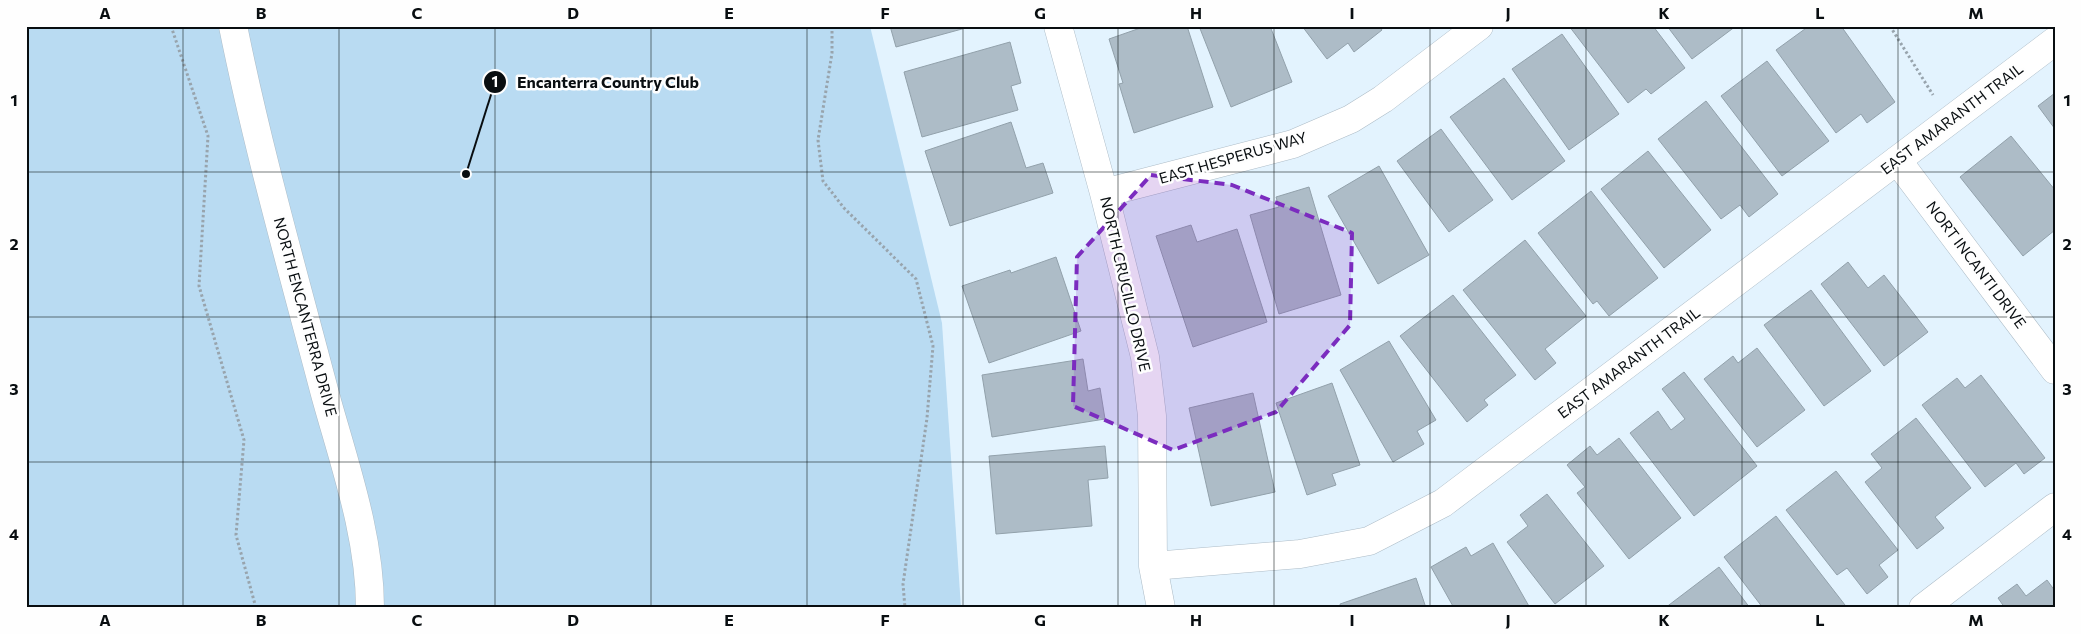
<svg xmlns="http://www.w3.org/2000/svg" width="2081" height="634" font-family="Commissioner,sans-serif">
  <rect width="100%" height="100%" fill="#e3f3fe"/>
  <path fill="#b9dbf2" d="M 26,26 L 870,26 L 942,323 L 961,608 L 26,608 Z"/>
  <path fill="#adbcc7" stroke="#92a1ab" d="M 890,26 L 973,26 L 896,47 Z
    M 1146,26 L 1187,26 L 1213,107 L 1134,133 L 1119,84 L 1123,83 L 1109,39 Z
    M 1199,26 L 1270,26 L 1292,82 L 1231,107 Z
    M 1302,26 L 1379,26 L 1382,30 L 1354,52 L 1348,43 L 1327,59 Z
    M 1569,26 L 1653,26 L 1685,68 L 1651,94 L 1646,89 L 1628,103 Z
    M 1667,26 L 1736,26 L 1692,59 Z
    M 1809,26 L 1841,26 L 1895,102 L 1867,123 L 1861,114 L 1836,133 L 1776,50 Z
    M 1562,34 L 1619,114 L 1569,150 L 1512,69 Z
    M 1010,42 L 1021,83 L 1011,86 L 1018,110 L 922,137 L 904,72 Z
    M 1767,61 L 1829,141 L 1782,176 L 1721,96 Z
    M 1504,78 L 1565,161 L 1512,200 L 1450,117 Z
    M 2055,93 L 2055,129 L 2038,106 Z
    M 1706,101 L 1778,194 L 1749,217 L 1740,205 L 1721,219 L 1658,139 Z
    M 1011,122 L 1026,168 L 1043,163 L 1053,193 L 950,226 L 925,151 Z
    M 1441,129 L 1493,200 L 1449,232 L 1397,161 Z
    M 2011,136 L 2055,190 L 2055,230 L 2023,256 L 1960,177 Z
    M 1648,151 L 1711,230 L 1664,268 L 1601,189 Z
    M 1379,166 L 1429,255 L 1378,284 L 1328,196 Z
    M 1309,187 L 1341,295 L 1279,314 L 1250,215 L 1279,207 L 1276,197 Z
    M 1591,191 L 1658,278 L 1609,316 L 1597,301 L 1593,304 L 1538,233 Z
    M 1191,225 L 1197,242 L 1237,229 L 1267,322 L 1193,347 L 1156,236 Z
    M 1525,240 L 1586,316 L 1545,349 L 1556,363 L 1535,380 L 1463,290 Z
    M 1056,257 L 1081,331 L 989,363 L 962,286 L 1010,270 L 1011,273 Z
    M 1848,262 L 1868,288 L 1884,275 L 1928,332 L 1884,366 L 1821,284 Z
    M 1811,290 L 1871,371 L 1824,406 L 1764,325 Z
    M 1453,295 L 1516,375 L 1484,400 L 1488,405 L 1467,422 L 1400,336 Z
    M 1389,341 L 1436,420 L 1417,431 L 1424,444 L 1393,462 L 1340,370 Z
    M 1757,348 L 1805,410 L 1757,447 L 1704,379 L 1733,356 L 1738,363 Z
    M 1083,359 L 1088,391 L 1100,388 L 1105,419 L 992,437 L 982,375 Z
    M 1684,372 L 1757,466 L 1694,516 L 1630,433 L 1658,411 L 1671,430 L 1685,419 L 1662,389 Z
    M 1981,375 L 2045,458 L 2024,474 L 2016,463 L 1985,487 L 1922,405 L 1957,378 L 1965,388 Z
    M 1332,383 L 1360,465 L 1332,474 L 1336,485 L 1307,495 L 1276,403 Z
    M 1253,393 L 1275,492 L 1211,506 L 1189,408 Z
    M 1916,418 L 1971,488 L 1935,517 L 1944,528 L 1917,549 L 1865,482 L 1882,468 L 1871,454 Z
    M 1619,438 L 1681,518 L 1629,559 L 1577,493 L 1585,487 L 1567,465 L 1590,446 L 1597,455 Z
    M 1105,446 L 1108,478 L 1088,480 L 1092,526 L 996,534 L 989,456 Z
    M 1836,471 L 1898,550 L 1879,565 L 1888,577 L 1867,594 L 1847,568 L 1837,575 L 1786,510 Z
    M 1547,494 L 1604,566 L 1555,604 L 1507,542 L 1528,526 L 1520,515 Z
    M 1776,516 L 1845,605 L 1842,608 L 1763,608 L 1724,557 Z
    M 1493,543 L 1530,608 L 1454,608 L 1431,567 L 1466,547 L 1471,556 Z
    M 1719,567 L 1750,608 L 1665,608 Z
    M 1416,578 L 1426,608 L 1341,608 L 1340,604 Z
    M 2047,580 L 2055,591 L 2055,608 L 2005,608 L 1998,598 L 2017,584 L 2026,596 Z"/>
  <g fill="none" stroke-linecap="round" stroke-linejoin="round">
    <defs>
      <path id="minor" d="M 233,26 C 258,150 293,272 325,394 C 344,463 370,535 370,608
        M 1058,26 L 1104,193 L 1145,357 L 1152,416 L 1153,566 L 1161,608
        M 1897,160 L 2055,370
        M 1104,193 L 1293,144 L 1351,119 L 1383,99 L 1479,26
        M 1153,566 L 1300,554 L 1369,541 L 1443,503 L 2055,41
        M 1923,608 L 2055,507"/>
    </defs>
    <use href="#minor" stroke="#adbcc7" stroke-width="29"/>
    <path stroke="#98a4ad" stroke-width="3" stroke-dasharray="2.5 2.5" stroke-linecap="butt" d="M 171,26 L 208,136 L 199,286 L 244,440 L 236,535 L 256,608
      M 832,26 L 832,53 L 818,140 L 823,181 L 844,208 L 916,279 L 933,346 L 927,418 L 903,584 L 905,608
      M 1890,26 L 1933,95"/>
    <use href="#minor" stroke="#fff" stroke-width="28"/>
  </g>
  <path fill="#7b2cbf" fill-opacity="0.2" stroke="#7b2cbf" stroke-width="4" stroke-dasharray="10 6" stroke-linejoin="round" d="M 1151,175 L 1232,185 L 1352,233 L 1350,325 L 1276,412 L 1173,450 L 1073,406 L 1077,257 Z"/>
  <path fill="none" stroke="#090e11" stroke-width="1" stroke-opacity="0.55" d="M 183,26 L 183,608M 339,26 L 339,608M 495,26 L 495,608M 651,26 L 651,608M 807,26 L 807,608M 963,26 L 963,608M 1118,26 L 1118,608M 1274,26 L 1274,608M 1430,26 L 1430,608M 1586,26 L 1586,608M 1742,26 L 1742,608M 1898,26 L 1898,608M 26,172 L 2055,172M 26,317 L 2055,317M 26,462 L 2055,462"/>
  <g text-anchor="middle" stroke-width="5" stroke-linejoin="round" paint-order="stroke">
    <g font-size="15" fill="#090e11" stroke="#fefefe">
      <text transform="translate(1952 119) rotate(-37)" y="5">EAST AMARANTH TRAIL</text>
      <text transform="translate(1233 158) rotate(-16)" y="5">EAST HESPERUS WAY</text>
      <text transform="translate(1976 265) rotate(53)" y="5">NORT INCANTI DRIVE</text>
      <text transform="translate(1125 284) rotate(77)" y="5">NORTH CRUCILLO DRIVE</text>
      <text transform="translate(305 317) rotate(75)" y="5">NORTH ENCANTERRA DRIVE</text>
      <text transform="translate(1629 363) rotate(-37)" y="5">EAST AMARANTH TRAIL</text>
    </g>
  </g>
  <path fill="none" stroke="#090e11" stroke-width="2" d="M466 174L495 82"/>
  <g fill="#090e11" stroke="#fefefe" stroke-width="2">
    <circle cx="466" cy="174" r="5"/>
    <circle cx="495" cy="82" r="12"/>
  </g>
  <g font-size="15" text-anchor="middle" font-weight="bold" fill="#fff">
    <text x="495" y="87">1</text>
  </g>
  <g font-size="16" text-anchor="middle" font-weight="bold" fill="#090e11" stroke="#fefefe" stroke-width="5" stroke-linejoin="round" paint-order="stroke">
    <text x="608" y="88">Encanterra Country Club</text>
  </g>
  <rect width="2081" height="634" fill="none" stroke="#fefefe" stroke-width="55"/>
  <rect x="28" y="28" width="2026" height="578" fill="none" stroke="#090e11" stroke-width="2"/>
  <g font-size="16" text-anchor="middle" font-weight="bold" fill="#090e11">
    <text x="105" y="19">A</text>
    <text x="261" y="19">B</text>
    <text x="417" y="19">C</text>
    <text x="573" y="19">D</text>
    <text x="729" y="19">E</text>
    <text x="885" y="19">F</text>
    <text x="1040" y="19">G</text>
    <text x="1196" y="19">H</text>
    <text x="1352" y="19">I</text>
    <text x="1508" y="19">J</text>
    <text x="1664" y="19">K</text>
    <text x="1820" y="19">L</text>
    <text x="1976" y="19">M</text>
    <text x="14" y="106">1</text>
    <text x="2067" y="106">1</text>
    <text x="14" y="250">2</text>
    <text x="2067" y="250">2</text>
    <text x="14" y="395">3</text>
    <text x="2067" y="395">3</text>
    <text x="14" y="540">4</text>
    <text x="2067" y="540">4</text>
    <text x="105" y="626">A</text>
    <text x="261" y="626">B</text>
    <text x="417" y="626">C</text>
    <text x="573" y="626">D</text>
    <text x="729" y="626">E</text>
    <text x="885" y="626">F</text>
    <text x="1040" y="626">G</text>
    <text x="1196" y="626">H</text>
    <text x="1352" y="626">I</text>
    <text x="1508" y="626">J</text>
    <text x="1664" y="626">K</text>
    <text x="1820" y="626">L</text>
    <text x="1976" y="626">M</text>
  </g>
</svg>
